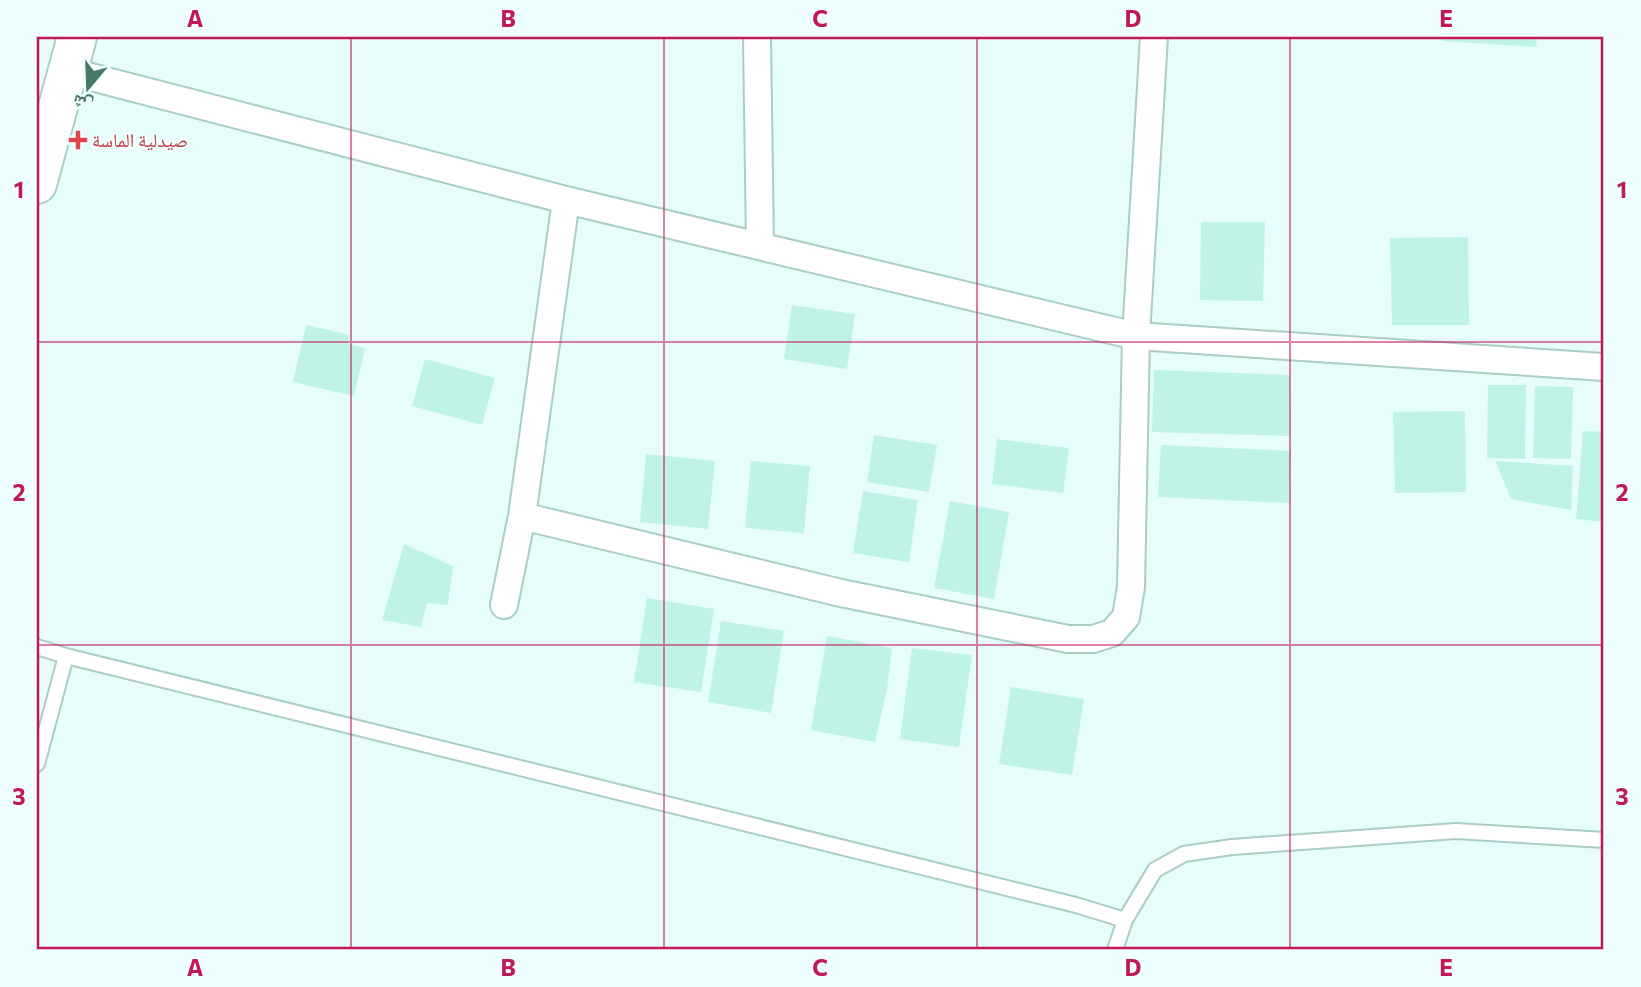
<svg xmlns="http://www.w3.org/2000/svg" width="1641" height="987" font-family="Commissioner,'Noto Naskh Arabic',sans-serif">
  <rect width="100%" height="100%" fill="#e7fdfc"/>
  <path fill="#bef3e5" d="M 1442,37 L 1537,37 L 1536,47 L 1442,41 Z
    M 1201,222 L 1265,222 L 1263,301 L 1200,300 Z
    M 1468,237 L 1469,325 L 1392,325 L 1390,238 Z
    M 792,305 L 855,314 L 847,369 L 784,359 Z
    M 306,325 L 350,335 L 348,344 L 365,348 L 354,396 L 293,382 Z
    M 425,359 L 495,378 L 482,425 L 412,406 Z
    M 1154,370 L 1290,375 L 1289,436 L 1152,432 Z
    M 1488,385 L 1526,385 L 1525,459 L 1487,458 Z
    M 1535,386 L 1573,387 L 1571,459 L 1533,458 Z
    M 1465,411 L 1466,492 L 1395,493 L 1393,412 Z
    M 1583,431 L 1604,432 L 1604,522 L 1576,519 Z
    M 874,435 L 937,445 L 929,492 L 867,482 Z
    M 997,439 L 1069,448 L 1063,493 L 992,484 Z
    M 1161,445 L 1291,451 L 1289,503 L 1158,497 Z
    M 646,454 L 715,461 L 708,529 L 640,522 Z
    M 751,461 L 810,466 L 804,533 L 745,528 Z
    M 1495,461 L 1573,466 L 1571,510 L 1511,499 Z
    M 863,491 L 918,500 L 909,562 L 853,553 Z
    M 950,501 L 1009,512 L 994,599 L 934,588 Z
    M 404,544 L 453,566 L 448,605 L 427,603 L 421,627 L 382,620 Z
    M 647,598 L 714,609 L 701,692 L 634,682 Z
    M 721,621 L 784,631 L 771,713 L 708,702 Z
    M 827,636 L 892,648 L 887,690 L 875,742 L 811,730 Z
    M 912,648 L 972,655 L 959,747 L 900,739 Z
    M 1011,687 L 1084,699 L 1072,775 L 999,764 Z"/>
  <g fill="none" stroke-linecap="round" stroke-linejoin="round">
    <defs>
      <path id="service" d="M 37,647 L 66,656 L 1076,905 L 1125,920 L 1155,870 L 1184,854 L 1232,847 L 1456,831 L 1604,840
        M 37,764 L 66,656
        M 1115,950 L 1125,920"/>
      <path id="minor" d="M 757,37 L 760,246
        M 68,71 L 566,200 L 1136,336 L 1604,367
        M 522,516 L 841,593 L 1068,639 L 1093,639 L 1112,633 L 1126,617 L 1131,587 L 1136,336 L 1154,37
        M 504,605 L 522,516 L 566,200"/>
      <path id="secondary" d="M 37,184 L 77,37"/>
    </defs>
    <use href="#service" stroke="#aacdc4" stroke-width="18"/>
    <use href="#minor" stroke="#aacdc4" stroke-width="30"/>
    <use href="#secondary" stroke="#a8d0c7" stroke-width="42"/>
    <use href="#service" stroke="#fff" stroke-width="14"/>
    <use href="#minor" stroke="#fff" stroke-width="26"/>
    <use href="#secondary" stroke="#fff" stroke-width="38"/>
  </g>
  <path fill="none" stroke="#c2185b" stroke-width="2" stroke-opacity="0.55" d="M 351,37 L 351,950M 664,37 L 664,950M 977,37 L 977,950M 1290,37 L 1290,950M 37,342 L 1604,342M 37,645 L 1604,645"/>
  <path fill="#e0444e" stroke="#eefffe" stroke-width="2.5" d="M74.5 129.5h7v7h7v7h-7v7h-7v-7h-7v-7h7z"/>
  <g text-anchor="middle" stroke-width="5" stroke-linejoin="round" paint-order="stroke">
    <g font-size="19" fill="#be3a42" stroke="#eefffe" text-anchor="start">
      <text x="92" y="147">صيدلية الماسة</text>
    </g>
  </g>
  <rect width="1641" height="987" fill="none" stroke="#eefffe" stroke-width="77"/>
  <g transform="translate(88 88) rotate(199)" stroke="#eefffe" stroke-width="5" paint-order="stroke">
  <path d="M0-5L12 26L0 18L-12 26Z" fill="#4a7769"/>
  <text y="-10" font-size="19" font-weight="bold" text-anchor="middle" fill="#4a7769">ش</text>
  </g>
  <rect x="38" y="38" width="1564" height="910" fill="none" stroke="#c2185b" stroke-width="2.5"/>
  <g font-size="23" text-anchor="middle" font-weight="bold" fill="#c2185b">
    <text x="195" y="27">A</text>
    <text x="508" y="27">B</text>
    <text x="820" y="27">C</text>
    <text x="1133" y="27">D</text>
    <text x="1446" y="27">E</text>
    <text x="19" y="198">1</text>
    <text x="1622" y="198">1</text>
    <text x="19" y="501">2</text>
    <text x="1622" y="501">2</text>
    <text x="19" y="805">3</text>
    <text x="1622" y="805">3</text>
    <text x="195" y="976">A</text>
    <text x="508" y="976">B</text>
    <text x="820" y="976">C</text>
    <text x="1133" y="976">D</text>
    <text x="1446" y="976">E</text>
  </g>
</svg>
